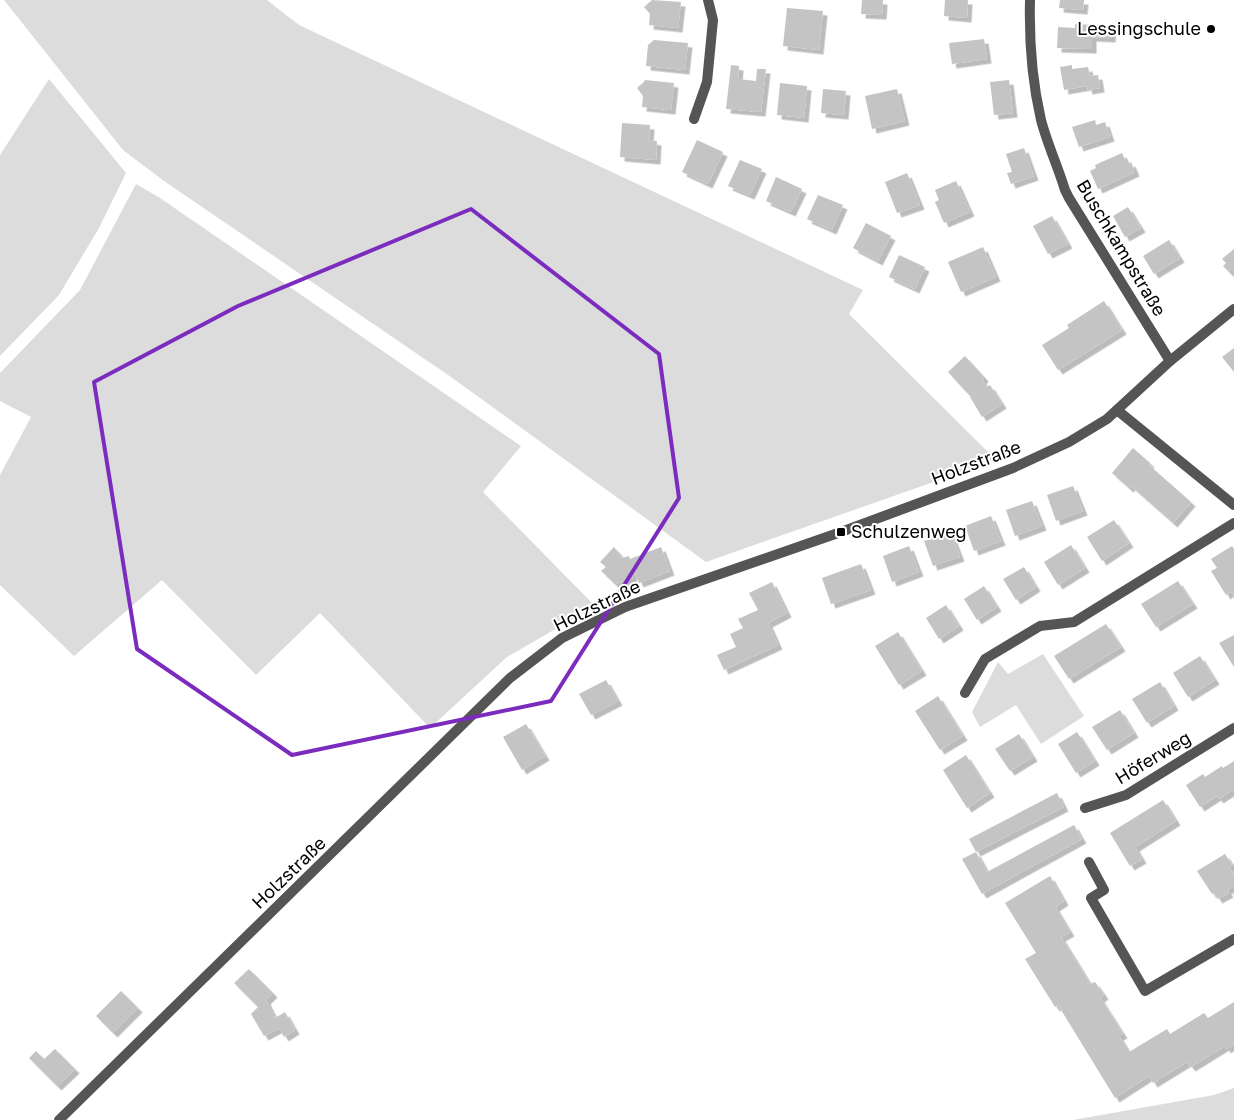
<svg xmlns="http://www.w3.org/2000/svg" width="1234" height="1120" font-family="'Golos Text',sans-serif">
  <defs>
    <filter id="shadow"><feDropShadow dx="4.5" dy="4.5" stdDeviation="0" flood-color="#0004"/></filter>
  </defs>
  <rect width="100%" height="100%" fill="#fff"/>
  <path fill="#dcdcdc" d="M 4,0 L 267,0 L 299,25 L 863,290 L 849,314 L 996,460 L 706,562 L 451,377 L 164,181 L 123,150 Z
    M 49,79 L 126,173 L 99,228 L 59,295 L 0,356 L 0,155 Z
    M 136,184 L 160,198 L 521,446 L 483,492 L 595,606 L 507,657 L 430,728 L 320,613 L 256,675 L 162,580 L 74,656 L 0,585 L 0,475 L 31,417 L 0,401 L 0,373 L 80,290 Z
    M 1043,654 L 1084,716 L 1041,744 L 1016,705 L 980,727 L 972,712 L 998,662 L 1008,674 Z
    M 1234,1088 L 1234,1120 L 1073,1120 L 1214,1095 Z"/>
  <path fill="#c4c4c4" filter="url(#shadow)" d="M 652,0 L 681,2 L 678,28 L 649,25 L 650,14 L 644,7 Z
    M 862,0 L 883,0 L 882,15 L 861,14 Z
    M 945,0 L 968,0 L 967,18 L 944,16 Z
    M 1060,0 L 1084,0 L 1083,10 L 1059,8 Z
    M 787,8 L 823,11 L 819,50 L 783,46 Z
    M 1075,24 L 1112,26 L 1111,38 L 1092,37 L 1092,49 L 1057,48 L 1058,27 L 1075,28 Z
    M 984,39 L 987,59 L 952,64 L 949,43 Z
    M 654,40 L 688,43 L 685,70 L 646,66 L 648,45 Z
    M 731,65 L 739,66 L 738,79 L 756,81 L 757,69 L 766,69 L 761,112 L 726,109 Z
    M 1072,65 L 1072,69 L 1088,67 L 1090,76 L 1098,75 L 1100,88 L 1088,90 L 1087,86 L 1064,90 L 1060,67 Z
    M 645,80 L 674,83 L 671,110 L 642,107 L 643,96 L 637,88 L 644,82 Z
    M 1009,80 L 1013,113 L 994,115 L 990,82 Z
    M 780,83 L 807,86 L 804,118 L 777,115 Z
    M 823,89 L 846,91 L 844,115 L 821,113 Z
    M 897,89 L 905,121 L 872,129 L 865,96 Z
    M 1095,120 L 1096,125 L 1105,122 L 1110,137 L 1079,147 L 1072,127 Z
    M 622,123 L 650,125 L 649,140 L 657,141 L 656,160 L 620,157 Z
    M 697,140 L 723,152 L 708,184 L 682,172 Z
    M 1024,148 L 1034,176 L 1011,184 L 1007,173 L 1012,172 L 1006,154 Z
    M 1122,153 L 1127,164 L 1131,162 L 1135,172 L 1098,189 L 1090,171 L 1096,168 L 1095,165 Z
    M 740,160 L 762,169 L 750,195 L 728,186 Z
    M 907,173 L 920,205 L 897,213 L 885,182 Z
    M 776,177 L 802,189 L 791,212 L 766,201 Z
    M 956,181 L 970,212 L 944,223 L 935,202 L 939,200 L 935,190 Z
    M 818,195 L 843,205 L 832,230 L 807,219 Z
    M 1128,207 L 1141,228 L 1125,237 L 1113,216 Z
    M 1052,216 L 1068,244 L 1048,254 L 1033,226 Z
    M 866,223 L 891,236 L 878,261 L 853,248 Z
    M 1169,240 L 1180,258 L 1154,274 L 1143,256 Z
    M 983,247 L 996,277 L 961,292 L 948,262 Z
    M 1234,249 L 1234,271 L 1232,269 L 1229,272 L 1223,266 L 1226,263 L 1222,259 Z
    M 899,255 L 925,267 L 915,289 L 889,277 Z
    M 1104,301 L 1122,330 L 1058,370 L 1042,345 L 1069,328 L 1067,325 Z
    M 1234,348 L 1234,372 L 1222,357 Z
    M 965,356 L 984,377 L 982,380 L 986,387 L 990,385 L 1002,404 L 982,417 L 970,397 L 973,395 L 970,391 L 967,393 L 948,372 Z
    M 1133,448 L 1150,463 L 1149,465 L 1191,502 L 1173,523 L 1131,486 L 1129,488 L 1112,473 Z
    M 1073,486 L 1083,511 L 1056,521 L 1047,495 Z
    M 1032,501 L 1042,526 L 1015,536 L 1006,510 Z
    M 991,516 L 1001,541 L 974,551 L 965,526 Z
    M 1114,520 L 1129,543 L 1102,561 L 1087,537 Z
    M 950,531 L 960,557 L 933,566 L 924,541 Z
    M 1071,545 L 1085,568 L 1058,585 L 1044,562 Z
    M 909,546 L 919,572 L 892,582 L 883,556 Z
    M 1232,546 L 1234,549 L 1234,596 L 1231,591 L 1226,595 L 1211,571 L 1217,568 L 1211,559 Z
    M 614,547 L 620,554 L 622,558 L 629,556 L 630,559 L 661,547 L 670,571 L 639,583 L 635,574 L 632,575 L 633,578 L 615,584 L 601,571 L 606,567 L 600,562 Z
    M 861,564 L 871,590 L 831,604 L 822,578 Z
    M 1024,567 L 1036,587 L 1016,600 L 1003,579 Z
    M 1178,581 L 1193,604 L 1156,627 L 1141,604 Z
    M 772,582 L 787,613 L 768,623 L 778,645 L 724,670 L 717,655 L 736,647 L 730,634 L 743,628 L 738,619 L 758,610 L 749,593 Z
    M 984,586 L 997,607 L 977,620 L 964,599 Z
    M 946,605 L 959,626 L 939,639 L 926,618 Z
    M 1106,624 L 1121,647 L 1069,679 L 1054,656 Z
    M 898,632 L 922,671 L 899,685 L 875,646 Z
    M 1234,635 L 1234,667 L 1219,643 Z
    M 1200,656 L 1215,680 L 1188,697 L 1173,673 Z
    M 606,680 L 618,701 L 591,715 L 579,694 Z
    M 1160,682 L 1174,706 L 1147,723 L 1132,699 Z
    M 938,696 L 963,736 L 940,750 L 915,711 Z
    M 1120,710 L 1134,733 L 1107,750 L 1092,727 Z
    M 526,724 L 545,756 L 522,770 L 503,737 Z
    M 1077,732 L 1095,761 L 1076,773 L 1058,744 Z
    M 1019,734 L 1033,757 L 1010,771 L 995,749 Z
    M 966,755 L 990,793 L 967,808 L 943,770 Z
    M 1234,761 L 1234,789 L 1219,799 L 1217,796 L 1200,807 L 1186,785 L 1203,774 L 1205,777 L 1222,766 L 1223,768 Z
    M 1057,793 L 1064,807 L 976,852 L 987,872 L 1074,825 L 1082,839 L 982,894 L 962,859 L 976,852 L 969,839 Z
    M 1163,800 L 1176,821 L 1135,847 L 1142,859 L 1130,866 L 1110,833 Z
    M 1225,854 L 1232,865 L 1229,867 L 1234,875 L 1234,886 L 1227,890 L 1229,893 L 1218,899 L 1214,893 L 1212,894 L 1197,871 Z
    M 1050,876 L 1064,901 L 1055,907 L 1070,932 L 1061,937 L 1090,984 L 1095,982 L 1104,995 L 1100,998 L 1123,1034 L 1119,1036 L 1129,1052 L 1167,1029 L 1170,1034 L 1204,1013 L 1208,1018 L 1234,1002 L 1234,1044 L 1226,1049 L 1225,1046 L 1191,1067 L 1187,1062 L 1153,1083 L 1149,1076 L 1115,1098 L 1058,1005 L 1055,1007 L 1025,959 L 1036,953 L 1005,903 Z
    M 249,969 L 273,993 L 266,1000 L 275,1018 L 285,1012 L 295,1030 L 284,1037 L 279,1028 L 264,1036 L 251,1014 L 258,1007 L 234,983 Z
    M 121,991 L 138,1008 L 113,1033 L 96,1016 Z
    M 55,1049 L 75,1069 L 57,1086 L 29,1058 L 36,1051 L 44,1059 Z"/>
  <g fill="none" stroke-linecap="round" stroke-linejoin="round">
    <path stroke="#555" stroke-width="10" d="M 1030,0 C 1029,40 1032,81 1041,120 C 1047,143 1058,167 1065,190 L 1069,198 L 1170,361
      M 694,119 L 707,82 L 713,20 L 708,0
      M 1117,410 L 1234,505
      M 965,693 L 985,659 L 1040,626 L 1074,622 L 1234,523
      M 1085,808 L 1126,795 L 1234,728
      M 1089,862 L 1104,890 L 1091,898 L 1145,991 L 1234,939"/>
    <path stroke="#555" stroke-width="10" d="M 59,1120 L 510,678 L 562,638 L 625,607 L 841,532 L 1013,468 L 1069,442 L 1107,419 L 1170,361 L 1234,309"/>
  </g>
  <path fill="none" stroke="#7b2cbf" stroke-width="4" stroke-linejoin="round" d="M 471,209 L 659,354 L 679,498 L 551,701 L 292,755 L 137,649 L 94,382 L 238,306 Z"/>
  <g fill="#000" stroke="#fff" stroke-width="2">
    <circle cx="1211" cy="29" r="5"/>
    <rect x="836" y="527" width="10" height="10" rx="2.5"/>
  </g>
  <g text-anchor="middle" stroke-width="4" stroke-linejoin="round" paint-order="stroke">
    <g font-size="18" fill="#000" stroke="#fff" text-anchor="end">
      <text x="1201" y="35">Lessingschule</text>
      <text x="851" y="538" text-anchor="start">Schulzenweg</text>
    </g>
    <g font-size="18" fill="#000" stroke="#fff">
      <text transform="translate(1121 248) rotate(59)" y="6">Buschkampstraße</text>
      <text transform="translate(976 463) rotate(-21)" y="6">Holzstraße</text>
      <text transform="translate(597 606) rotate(-26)" y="6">Holzstraße</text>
      <text transform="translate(1153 758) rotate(-31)" y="6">Höferweg</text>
      <text transform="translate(289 873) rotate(-44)" y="6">Holzstraße</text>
    </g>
  </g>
</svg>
